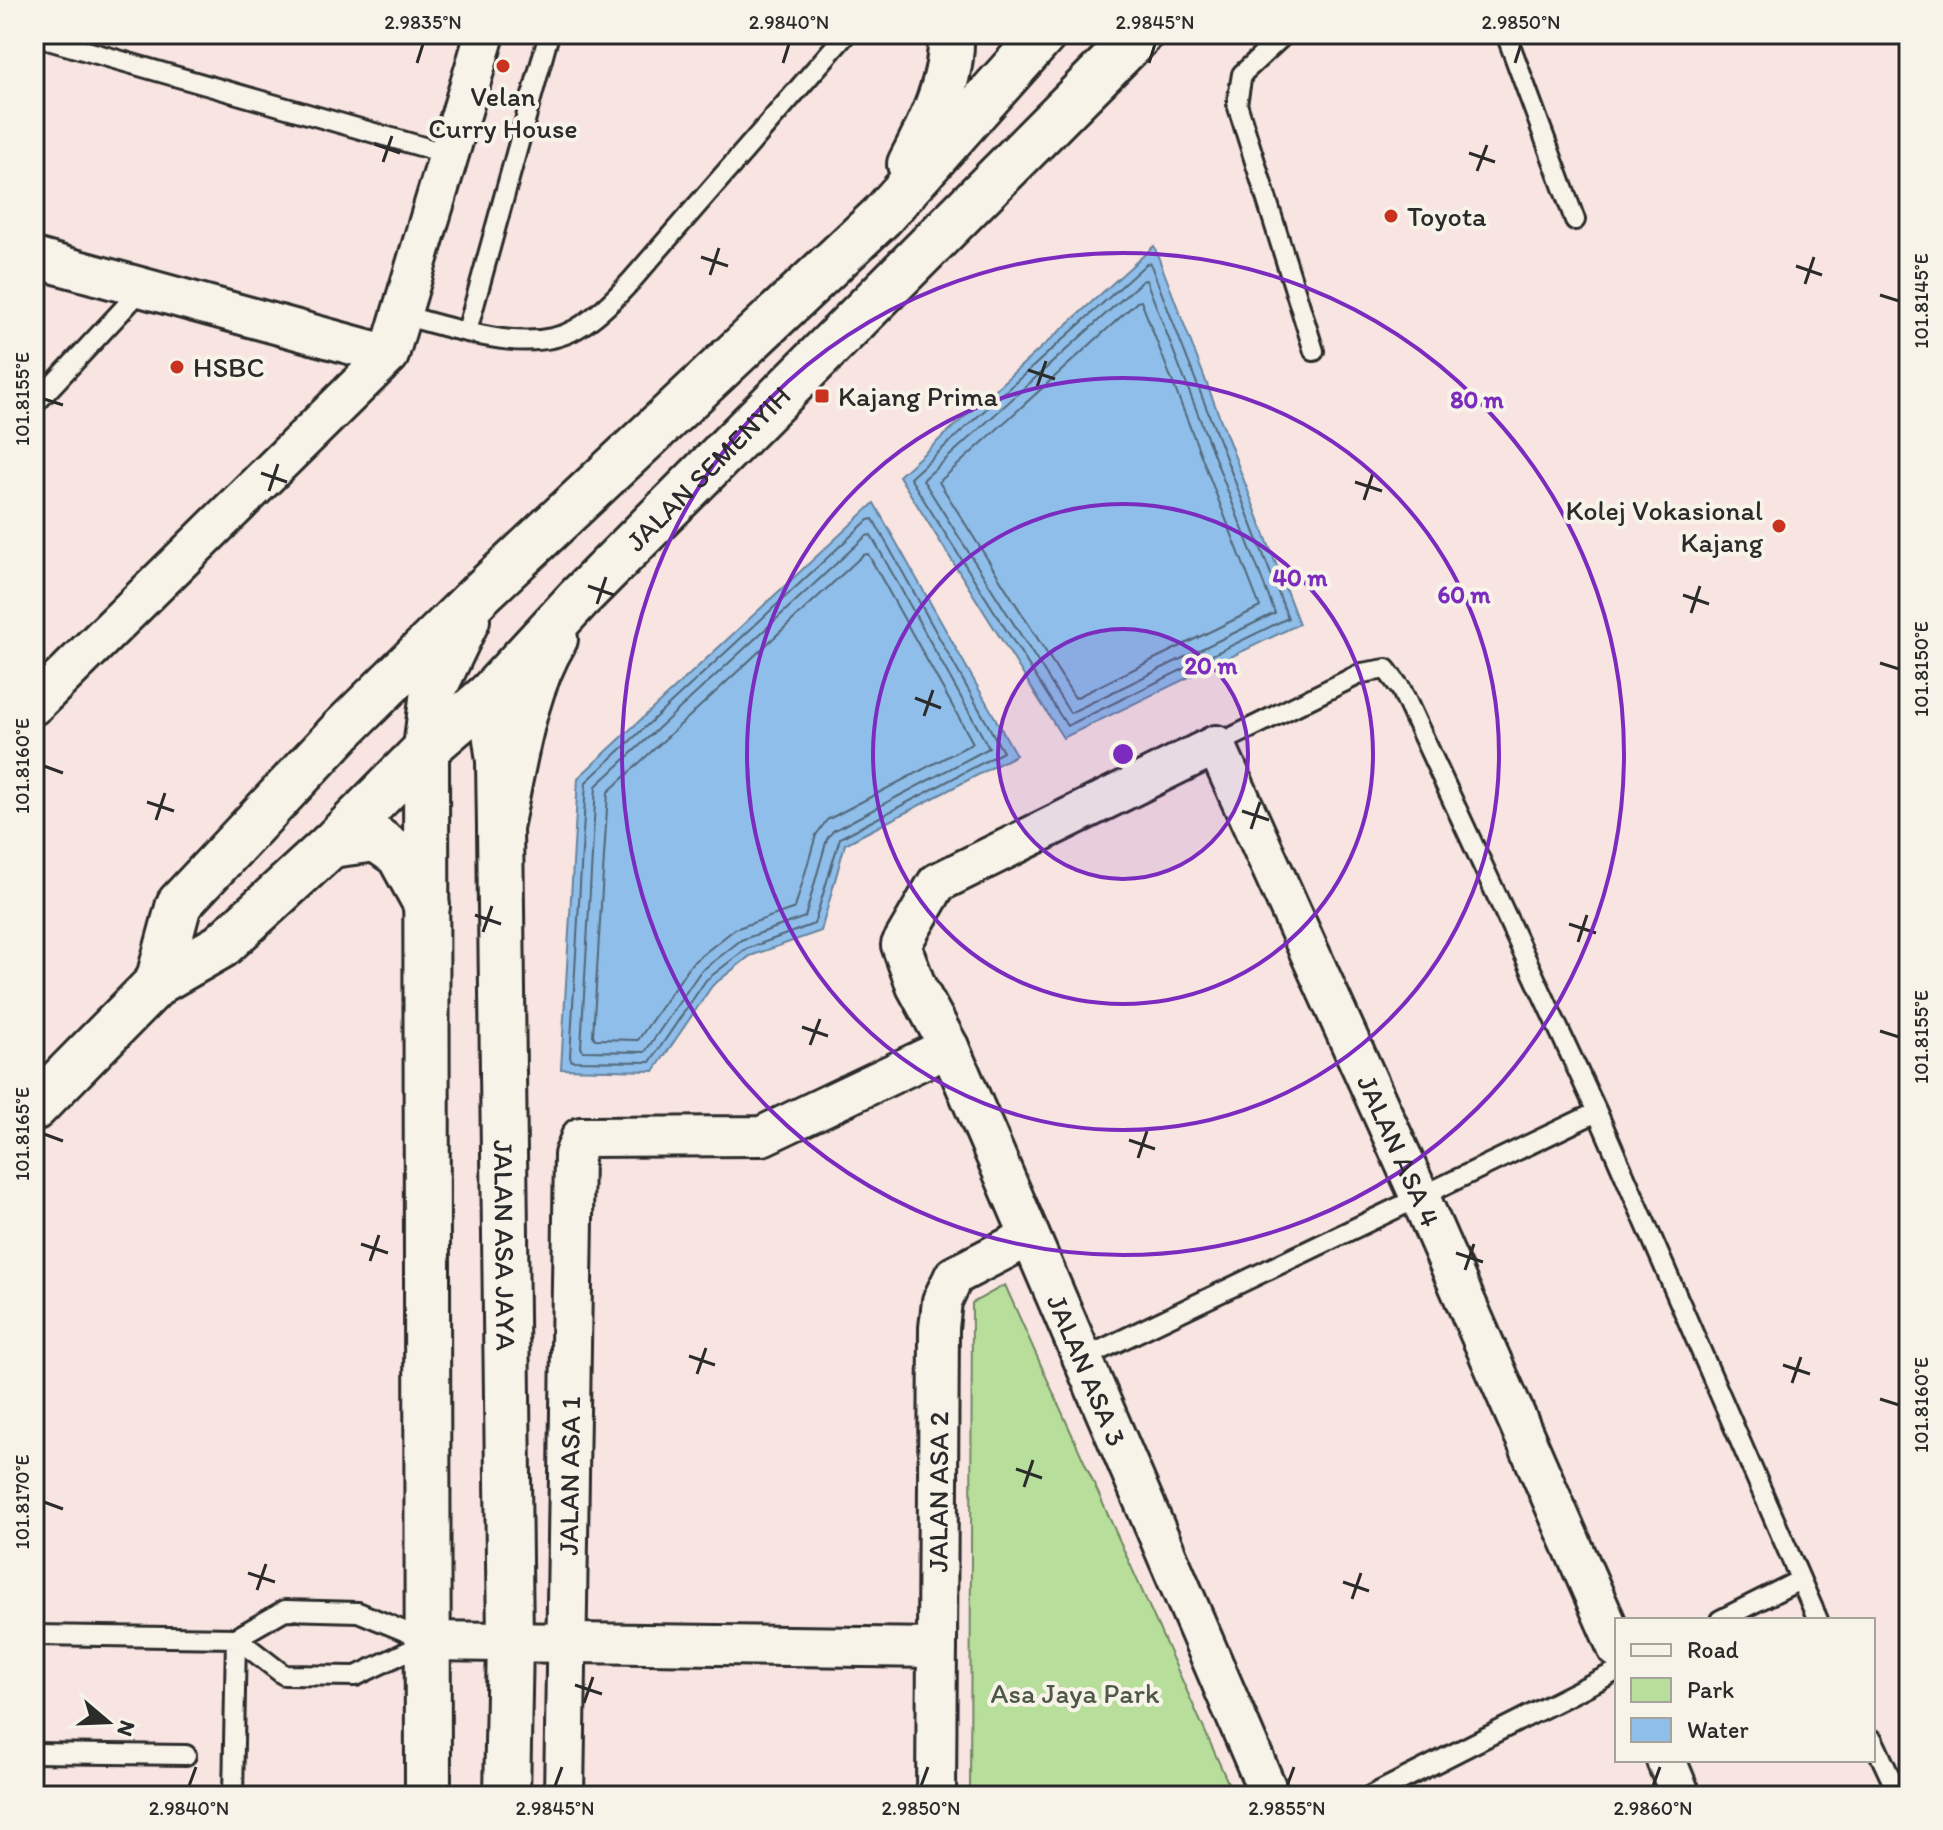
<svg xmlns="http://www.w3.org/2000/svg" width="1943" height="1830" font-family="Itim,sans-serif">
  <rect width="100%" height="100%" fill="#f8e4e1"/>
  <filter id="ink" filterUnits="userSpaceOnUse"><feTurbulence type="fractalNoise" baseFrequency=".0125" numOctaves="2"/><feDisplacementMap in="SourceGraphic" scale="16" xChannelSelector="R" yChannelSelector="G"/><feConvolveMatrix kernelMatrix="1 2 1 2 8 2 1 2 1" color-interpolation-filters="sRGB"/></filter>
  <g filter="url(#ink)">
    <path fill="#b7df9b" stroke="#718563" stroke-width="2" d="M 1005,1285 L 1234,1796 L 970,1796 L 972,1303 Z"/>
    <path fill="#8ebee9" stroke="#66839d" stroke-width="2" d="M 1154,246 L 1299,624 L 1063,738 L 899,476 Z
      M 874,503 L 1016,755 L 845,844 L 821,931 L 750,956 L 712,986 L 654,1071 L 561,1069 L 578,778 Z"/>
    <g fill="none" stroke-linecap="round" stroke-linejoin="round">
      <path stroke="#536677" stroke-width="2" d="M 1150,263 L 1288,618 L 1067,726 L 910,478 L 1146,264 Z
        M 1146,280 L 1275,613 L 1070,713 L 923,480 L 1142,281 Z
        M 1141,301 L 1260,607 L 1075,698 L 939,482 L 1137,302 Z
        M 873,519 L 1003,752 L 840,838 L 814,924 L 746,949 L 706,980 L 650,1062 L 572,1061 L 570,1057 L 586,782 L 868,520 Z
        M 871,535 L 989,748 L 833,831 L 827,839 L 805,917 L 741,940 L 700,972 L 645,1052 L 583,1051 L 581,1047 L 596,786 L 866,536 Z
        M 868,554 L 973,743 L 827,820 L 816,835 L 795,908 L 735,929 L 692,963 L 638,1040 L 595,1039 L 593,1035 L 608,792 L 863,555 Z"/>
      <defs>
        <path id="service" d="M 1285,34 L 1242,74 L 1237,104 L 1314,351
          M 1506,34 L 1575,220
          M 34,36 L 448,154
          M 401,315 C 452,327 528,357 576,329 C 597,317 616,298 632,280 L 846,34
          M 467,331 L 549,34
          M 34,405 L 143,288
          M 1216,745 L 1362,673 L 1386,669 L 1401,689 L 1597,1112 L 1818,1620
          M 1082,1359 L 1597,1112
          M 1720,1620 L 1800,1580
          M 34,1635 L 236,1638 L 285,1610 L 358,1612 L 426,1640
          M 236,1638 L 284,1675 L 356,1676 L 425,1643
          M 1873,1740 L 1899,1796
          M 34,1753 L 186,1755
          M 233,1796 L 236,1638
          M 1370,1796 L 1617,1671"/>
        <g id="minor">
          <path d="M 34,258 L 389,355"/>
          <path d="M 34,705 L 389,355 L 485,34"/>
          <path d="M 430,1641 L 937,1648"/>
          <path d="M 1666,1760 L 1681,1796"/>
          <path id="s1" d="M 564,1796 L 574,1155 L 581,1137 L 762,1136 L 949,1047"/>
          <path id="s2" d="M 936,1796 L 939,1328 L 942,1301 L 954,1276 L 1029,1237"/>
          <path id="s3" d="M 1270,1796 L 949,1047 L 916,986 L 901,945 L 937,883 L 1216,745 L 1420,1197 L 1617,1648"/>
        </g>
        <g id="tertiary">
          <path id="s4" d="M 490,694 L 499,761 L 500,827 L 510,1641 L 507,1796"/>
          <path d="M 426,749 L 428,1796"/>
        </g>
        <g id="primary">
          <path d="M 910,164 C 931,124 953,80 951,34"/>
          <path d="M 426,749 L 433,691 L 467,620"/>
          <path d="M 500,827 C 514,765 522,694 555,639"/>
          <path d="M 331,845 L 376,839 L 399,855 L 427,906"/>
          <path d="M 158,982 L 179,904 L 342,730 L 478,596 L 882,216 L 1044,34"/>
          <path id="s5" d="M 34,1108 L 158,982 L 221,946 L 331,845 L 426,749 L 490,694 L 578,599 L 1140,34"/>
        </g>
      </defs>
      <use href="#service" stroke="#2b2b2b" stroke-width="24"/>
      <use href="#minor" stroke="#2b2b2b" stroke-width="44"/>
      <use href="#tertiary" stroke="#2b2b2b" stroke-width="50"/>
      <use href="#primary" stroke="#2b2b2b" stroke-width="50"/>
      <use href="#service" stroke="#f7f3e8" stroke-width="18"/>
      <use href="#minor" stroke="#f7f3e8" stroke-width="38"/>
      <use href="#tertiary" stroke="#f7f3e8" stroke-width="44"/>
      <use href="#primary" stroke="#f7f3e8" stroke-width="44"/>
    </g>
  </g>
  <path fill="none" stroke="#2b2b2b" stroke-width="3" d="M 417,63 L 423,44M 783,63 L 789,44M 1149,63 L 1155,44M 1515,63 L 1521,44M 374,144 L 400,153M 1469,153 L 1495,162M 383,162 L 392,136M 1477,171 L 1487,145M 701,257 L 728,266M 1796,266 L 1822,275M 710,275 L 719,248M 1805,284 L 1814,257M 1880,295 L 1899,301M 1028,370 L 1055,379M 1037,387 L 1046,361M 44,399 L 63,405M 261,473 L 287,482M 1355,482 L 1382,491M 269,491 L 278,464M 1364,500 L 1373,473M 588,586 L 614,595M 1683,595 L 1709,604M 597,604 L 606,577M 1691,613 L 1700,586M 1880,663 L 1899,669M 915,698 L 941,708M 924,716 L 933,690M 44,766 L 63,773M 147,802 L 174,811M 1242,811 L 1269,820M 156,820 L 165,793M 1251,829 L 1260,802M 475,915 L 501,924M 1569,924 L 1596,933M 483,932 L 492,906M 1578,942 L 1587,915M 802,1027 L 828,1036M 1880,1031 L 1899,1037M 810,1045 L 820,1019M 44,1134 L 63,1141M 1129,1140 L 1155,1149M 1138,1158 L 1147,1131M 361,1244 L 388,1253M 1456,1253 L 1483,1262M 370,1261 L 379,1235M 1465,1270 L 1474,1244M 689,1356 L 715,1365M 1783,1365 L 1810,1374M 697,1374 L 706,1348M 1792,1383 L 1801,1357M 1880,1399 L 1899,1405M 1016,1469 L 1042,1478M 1024,1487 L 1033,1460M 44,1502 L 63,1509M 248,1573 L 275,1582M 1343,1582 L 1369,1591M 257,1590 L 266,1564M 1352,1599 L 1361,1573M 575,1685 L 602,1694M 584,1703 L 593,1677M 189,1786 L 196,1767M 555,1786 L 562,1767M 921,1786 L 928,1767M 1287,1786 L 1294,1767M 1653,1786 L 1660,1767"/>
  <circle cx="1123" cy="754" r="125" fill="#7b2cbf" fill-opacity=".12"/>
  <g fill="none" stroke="#7b2cbf" stroke-width="4">
    <circle cx="1123" cy="754" r="125"/>
    <circle cx="1123" cy="754" r="250"/>
    <circle cx="1123" cy="754" r="376"/>
    <circle cx="1123" cy="754" r="501"/>
  </g>
  <g fill="#c8321e" stroke="#f7f3e8" stroke-width="3">
    <circle cx="503" cy="66" r="8"/>
    <circle cx="1391" cy="216" r="8"/>
    <circle cx="177" cy="367" r="8"/>
    <rect x="814" y="388" width="16" height="16" rx="4"/>
    <circle cx="1779" cy="526" r="8"/>
  </g>
  <g text-anchor="middle" stroke-width="8" stroke-linejoin="round" paint-order="stroke">
    <g font-size="28" fill="#2b2b2b" stroke="#f7f3e8" text-anchor="start">
      <text x="503" y="106" text-anchor="middle">Velan<tspan x="503" dy="32">Curry House</tspan></text>
      <text x="1407" y="226">Toyota</text>
      <text x="193" y="377">HSBC</text>
      <text x="838" y="406">Kajang Prima</text>
      <text x="1763" y="520" text-anchor="end">Kolej Vokasional<tspan x="1763" dy="32">Kajang</tspan></text>
    </g>
    <g font-size="28" fill="#2b2b2b" stroke="#f7f3e8">
      <text dy="10" stroke="none"><textPath href="#s5" startOffset="932">JALAN SEMENYIH</textPath></text>
      <text dy="10" stroke="none"><textPath href="#s3" startOffset="1756">JALAN ASA 4</textPath></text>
      <text dy="10" stroke="none"><textPath href="#s4" startOffset="552">JALAN ASA JAYA</textPath></text>
      <text transform="translate(1087 1370) rotate(67)" y="10">JALAN ASA 3</text>
      <text dy="10" stroke="none"><textPath href="#s1" startOffset="320">JALAN ASA 1</textPath></text>
      <text dy="10" stroke="none"><textPath href="#s2" startOffset="304">JALAN ASA 2</textPath></text>
    </g>
    <g font-size="28" fill="#4e5847" stroke="#f7f3e8">
      <text x="1075" y="1703">Asa Jaya Park</text>
    </g>
  </g>
  <circle cx="1123" cy="754" r="12" fill="#7b2cbf" stroke="#f7f3e8" stroke-width="4"/>
  <g font-size="24" text-anchor="middle" font-weight="bold" fill="#7b2cbf" stroke="#f7f3e8" stroke-width="8" stroke-linejoin="round" paint-order="stroke">
    <text x="1477" y="408">80 m</text>
    <text x="1300" y="586">40 m</text>
    <text x="1464" y="603">60 m</text>
    <text x="1211" y="674">20 m</text>
  </g>
  <rect width="1943" height="1830" fill="none" stroke="#f7f3e8" stroke-width="88"/>
  <rect x="1615" y="1618" width="260" height="144" fill="#f7f3e8" stroke="#a5a39c" stroke-width="2"/>
  <rect x="1631" y="1644" width="40" height="12" fill="#f7f3e8" stroke="#a5a39c" stroke-width="2"/>
  <text x="1687" y="1658" font-size="24" fill="#2b2b2b">Road</text>
  <rect x="1631" y="1678" width="40" height="24" fill="#b7df9b" stroke="#a5a39c" stroke-width="2"/>
  <text x="1687" y="1698" font-size="24" fill="#2b2b2b">Park</text>
  <rect x="1631" y="1718" width="40" height="24" fill="#8ebee9" stroke="#a5a39c" stroke-width="2"/>
  <text x="1687" y="1738" font-size="24" fill="#2b2b2b">Water</text>
  <g transform="translate(108 1722) rotate(109)" stroke="#f7f3e8" stroke-width="6" paint-order="stroke">
  <path d="M0-6L14 30L0 20L-14 30Z" fill="#2b2b2b"/>
  <text y="-12" font-size="22" font-weight="bold" text-anchor="middle" fill="#2b2b2b">N</text>
  </g>
  <rect x="44" y="44" width="1855" height="1742" fill="none" stroke="#2b2b2b" stroke-width="3"/>
  <g font-size="20" text-anchor="middle" fill="#2b2b2b">
    <text x="423" y="29">2.9835°N</text>
    <text x="789" y="29">2.9840°N</text>
    <text x="1155" y="29">2.9845°N</text>
    <text x="1521" y="29">2.9850°N</text>
    <text transform="translate(1921 301) rotate(-90)" y="7">101.8145°E</text>
    <text transform="translate(22 399) rotate(-90)" y="7">101.8155°E</text>
    <text transform="translate(1921 669) rotate(-90)" y="7">101.8150°E</text>
    <text transform="translate(22 766) rotate(-90)" y="7">101.8160°E</text>
    <text transform="translate(1921 1037) rotate(-90)" y="7">101.8155°E</text>
    <text transform="translate(22 1134) rotate(-90)" y="7">101.8165°E</text>
    <text transform="translate(1921 1405) rotate(-90)" y="7">101.8160°E</text>
    <text transform="translate(22 1502) rotate(-90)" y="7">101.8170°E</text>
    <text x="189" y="1815">2.9840°N</text>
    <text x="555" y="1815">2.9845°N</text>
    <text x="921" y="1815">2.9850°N</text>
    <text x="1287" y="1815">2.9855°N</text>
    <text x="1653" y="1815">2.9860°N</text>
  </g>
</svg>
